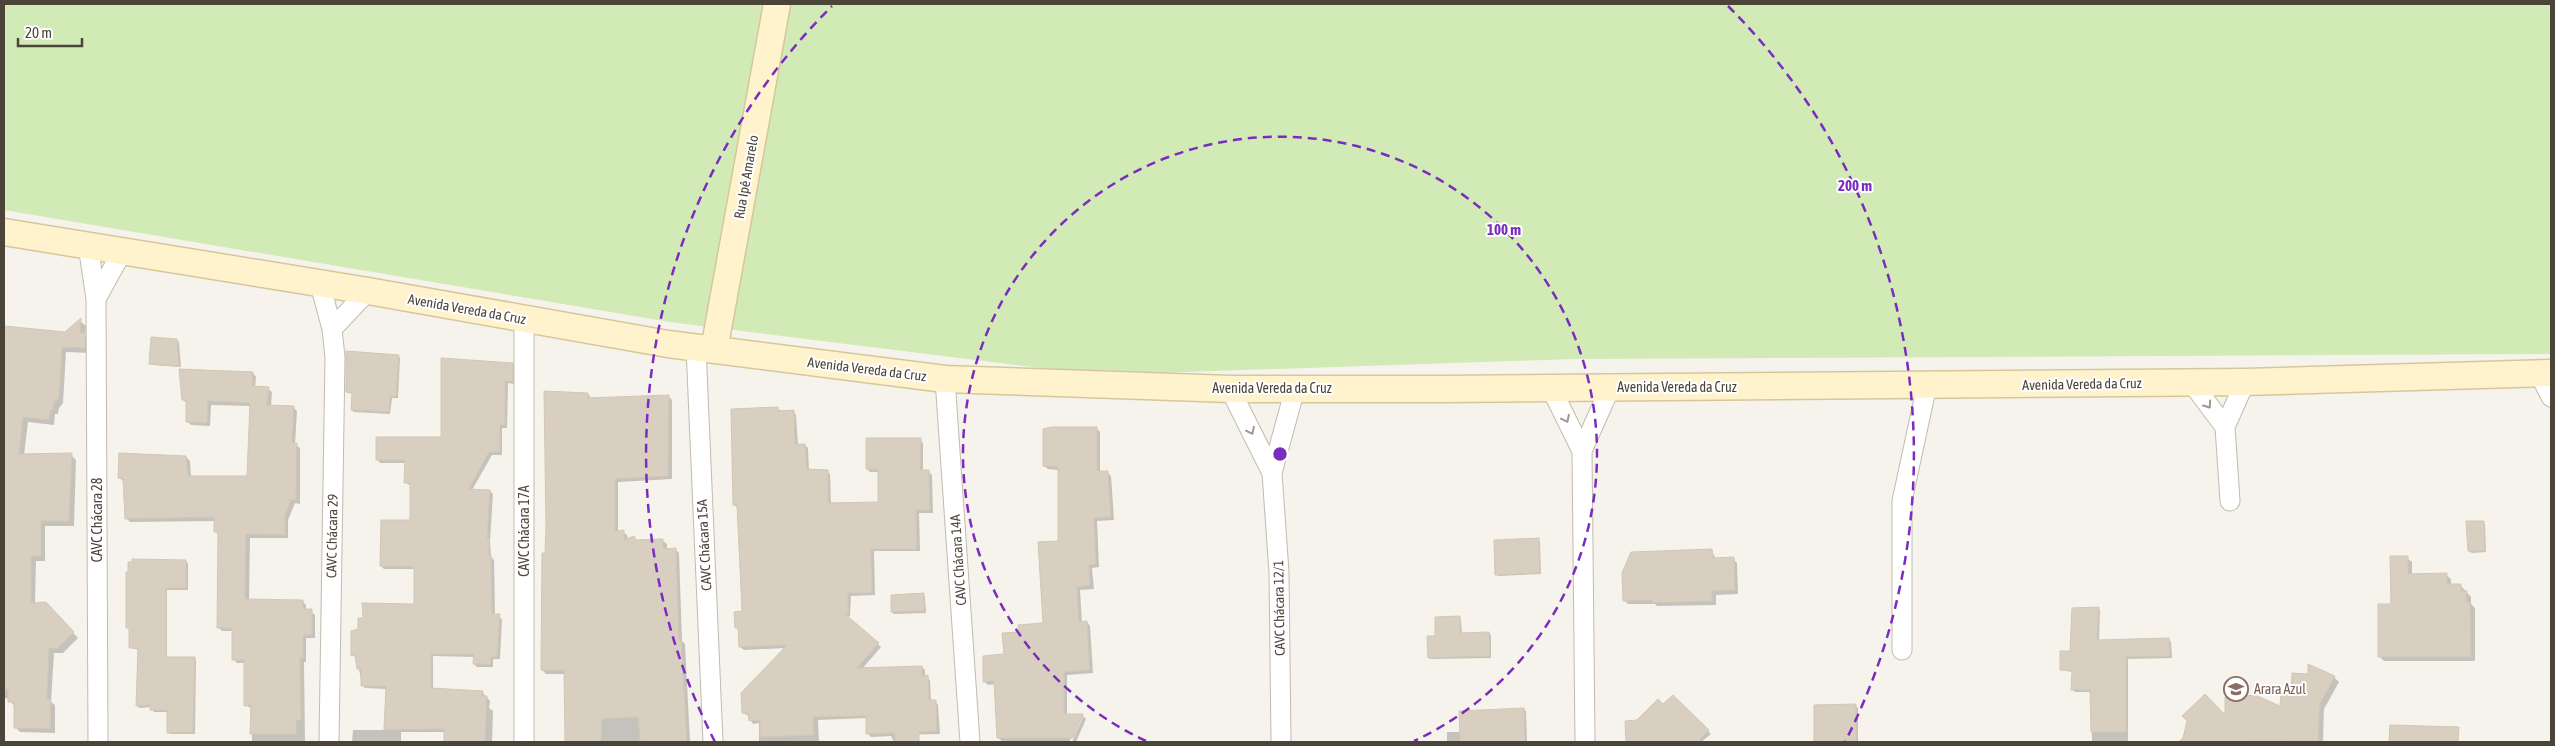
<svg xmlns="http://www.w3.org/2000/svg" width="2555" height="746" font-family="'Asap Condensed',sans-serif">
  <rect width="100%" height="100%" fill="#f6f3ec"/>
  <path fill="#d2eab5" d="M 4,4 L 2551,4 L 2551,354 L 1573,359 L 1096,375 L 670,322 L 4,210 Z"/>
  <path fill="#0003" d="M 81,322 L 86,326 L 85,335 L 89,340 L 90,353 L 66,352 L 63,403 L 59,408 L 58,414 L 55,414 L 54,425 L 28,422 L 24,455 L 71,455 L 76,460 L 74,526 L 45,526 L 45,561 L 36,561 L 35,604 L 45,604 L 78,638 L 63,653 L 54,653 L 51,702 L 55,705 L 55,733 L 20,732 L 15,727 L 14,706 L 9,699 L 4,698 L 4,502 L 6,502 L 4,328 L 65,333 Z
    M 176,340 L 179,342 L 181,367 L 153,365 L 151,363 Z
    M 398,356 L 400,358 L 398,398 L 392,398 L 390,414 L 354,412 L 352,410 L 353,394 L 347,392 Z
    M 512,364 L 515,367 L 515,384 L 508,383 L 507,428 L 502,428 L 502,455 L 492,455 L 472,490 L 490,491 L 493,494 L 490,541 L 491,557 L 494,560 L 495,616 L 502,619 L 500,659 L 493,659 L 493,667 L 477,667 L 474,664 L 475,657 L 433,656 L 433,689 L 482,692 L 490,701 L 489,708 L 493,711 L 492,742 L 445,742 L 445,732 L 401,732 L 401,742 L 352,742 L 353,730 L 385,730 L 387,689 L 365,688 L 362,685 L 357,658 L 352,655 L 415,605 L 416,569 L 384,569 L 381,566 L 412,522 L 411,486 L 406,483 L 406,463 L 380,463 L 377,459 L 442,438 Z
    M 253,373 L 256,377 L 255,388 L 268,389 L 272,392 L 271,406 L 293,407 L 297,411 L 295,444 L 300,448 L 300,504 L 295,503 L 288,520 L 288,538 L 250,538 L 249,601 L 302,601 L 306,605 L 306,611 L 311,611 L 315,615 L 315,638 L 306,638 L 306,662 L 304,662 L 305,742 L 252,742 L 252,709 L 245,705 L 246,663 L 237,663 L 233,659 L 233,631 L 222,631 L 218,627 L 219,535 L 216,532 L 216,521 L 130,522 L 126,518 L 124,482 L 120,478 L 186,457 L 190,461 L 191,477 L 248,478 L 251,406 L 211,405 L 210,426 L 191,425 L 187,421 L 188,404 L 183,400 Z
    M 588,394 L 592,399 L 668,396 L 672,400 L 672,479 L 618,482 L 618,532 L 623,532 L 627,535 L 628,540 L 634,538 L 638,541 L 663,541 L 667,544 L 667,550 L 675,549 L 679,553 L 682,641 L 685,644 L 690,742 L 547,742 L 566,741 L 566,674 L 546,674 L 542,670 L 546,554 Z
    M 777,408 L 781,411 L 793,412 L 796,415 L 798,445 L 805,445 L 808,448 L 809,471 L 827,471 L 830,474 L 831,504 L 880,503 L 880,472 L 870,472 L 867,469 L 920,440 L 923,443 L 923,471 L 929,472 L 932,475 L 933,513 L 919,513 L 920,551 L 874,551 L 875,595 L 851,596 L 850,616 L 846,617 L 881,647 L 862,669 L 922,667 L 925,670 L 925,677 L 930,680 L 931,701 L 938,704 L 940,734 L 898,735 L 906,742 L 894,742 L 891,736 L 871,737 L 868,734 L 867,718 L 818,720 L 819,742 L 759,742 L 759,723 L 753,724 L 749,716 L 743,713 L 786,648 L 744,650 L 740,647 L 739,631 L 736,627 L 744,612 L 738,508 L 734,505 Z
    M 1096,428 L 1100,432 L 1100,473 L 1108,473 L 1111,476 L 1114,520 L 1097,521 L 1099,567 L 1092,568 L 1094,589 L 1080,590 L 1082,623 L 1087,622 L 1090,626 L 1093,673 L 1067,675 L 1067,716 L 1082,715 L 1086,719 L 1076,742 L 1072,742 L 1083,717 L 1080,717 L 1069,742 L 1002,741 L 998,738 L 995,684 L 988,685 L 984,681 L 1020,633 L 1044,624 L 1060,542 L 1059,470 L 1048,469 L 1044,466 Z
    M 2483,522 L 2485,524 L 2486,552 L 2472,553 L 2469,551 Z
    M 1538,540 L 1540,542 L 1541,574 L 1498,576 L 1496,574 Z
    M 1711,550 L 1716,559 L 1733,559 L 1737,563 L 1738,594 L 1716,595 L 1716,605 L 1657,606 L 1655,604 L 1628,604 L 1624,600 Z
    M 2407,558 L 2412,562 L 2412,575 L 2446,575 L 2451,579 L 2451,586 L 2461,586 L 2471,597 L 2471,604 L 2475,608 L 2475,661 L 2384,661 L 2379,656 Z
    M 185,561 L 188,563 L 188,590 L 167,590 L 167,658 L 194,658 L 196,660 L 195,734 L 170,734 L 168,732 L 168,712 L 154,712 L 151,707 L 139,708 L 137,705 L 140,650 L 130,648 L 130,629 L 127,627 Z
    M 923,595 L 925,597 L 926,613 L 894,614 L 892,612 Z
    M 2098,608 L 2100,610 L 2099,641 L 2169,639 L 2171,642 L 2172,658 L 2128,659 L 2128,742 L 2092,742 L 2091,692 L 2075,692 L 2073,690 L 2073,672 L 2061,670 Z
    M 1459,618 L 1461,620 L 1462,634 L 1489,633 L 1491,635 L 1491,658 L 1431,659 L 1429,657 L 1436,637 Z
    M 2334,677 L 2339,682 L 2324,709 L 2323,742 L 2178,742 L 2184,737 L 2226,718 L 2281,708 L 2293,695 Z
    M 1673,697 L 1711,734 L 1701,742 L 1627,742 L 1627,722 L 1638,722 Z
    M 1815,706 L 1855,706 L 1858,708 L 1858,742 L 1815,742 Z
    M 1523,709 L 1526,711 L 1527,742 L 1447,742 L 1447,732 L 1461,732 Z
    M 2391,727 L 2446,731 L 2446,742 L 2391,742 Z
    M 1995,741 L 2030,741 L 2031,742 L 1995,742 Z"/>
  <path fill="#d8cfc1" stroke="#d3c7b4" d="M 81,318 L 80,333 L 85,333 L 85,348 L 62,347 L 59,398 L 54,402 L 53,410 L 51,410 L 49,420 L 23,417 L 19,454 L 72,453 L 69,521 L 41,521 L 41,556 L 31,556 L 31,603 L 46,602 L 74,632 L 57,649 L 49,648 L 47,699 L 51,699 L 50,729 L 14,728 L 14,702 L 8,702 L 8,689 L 4,689 L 4,326 L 65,332 Z
    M 151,337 L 177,339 L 179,366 L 149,364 Z
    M 346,351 L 399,355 L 396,397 L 390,396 L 389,412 L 351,410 L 352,393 L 346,392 Z
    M 441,358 L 513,363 L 513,381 L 505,381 L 505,425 L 500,425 L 500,452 L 489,452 L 469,489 L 490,490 L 487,538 L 489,538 L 489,555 L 491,555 L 492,614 L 500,614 L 497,657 L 491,657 L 491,664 L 473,664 L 474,654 L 431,654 L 431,688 L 483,691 L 482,696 L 487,696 L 485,742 L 444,742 L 444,729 L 384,730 L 386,686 L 361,686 L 361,669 L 357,669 L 355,655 L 351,656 L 351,631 L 358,629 L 358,618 L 363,618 L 362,603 L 414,604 L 414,567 L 380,566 L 381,520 L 410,520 L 410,483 L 404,483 L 405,460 L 376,460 L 376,437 L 441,437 Z
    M 179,369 L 253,372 L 252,386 L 269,387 L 267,405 L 294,406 L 292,443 L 297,443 L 296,500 L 291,500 L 285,516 L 285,535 L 246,534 L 245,599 L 303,600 L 303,609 L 312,609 L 312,635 L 303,635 L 303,658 L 300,658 L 301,720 L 296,720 L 297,734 L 250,734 L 251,705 L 244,706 L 244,660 L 232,660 L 232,628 L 217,628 L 218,532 L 214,532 L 214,517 L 125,519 L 123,479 L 118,478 L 119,453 L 186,456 L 188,476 L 247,476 L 250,403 L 208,401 L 207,423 L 186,422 L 186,400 L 182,400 Z
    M 544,391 L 588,393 L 588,398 L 669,395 L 668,476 L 615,479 L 615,531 L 624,530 L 624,540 L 634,536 L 636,540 L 663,539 L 663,549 L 676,548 L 679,639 L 681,639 L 687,742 L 640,742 L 638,717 L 602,719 L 601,742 L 565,742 L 564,670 L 541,670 L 542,553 L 545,553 L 546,528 Z
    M 778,407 L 778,411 L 794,410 L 795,444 L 805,444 L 807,469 L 828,470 L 828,503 L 878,502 L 878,469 L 866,469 L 866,438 L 921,438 L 920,470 L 929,470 L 930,510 L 916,510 L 917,549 L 871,549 L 872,593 L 848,593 L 848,614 L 845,614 L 879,643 L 857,668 L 922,666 L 922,676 L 928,675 L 929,700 L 936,700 L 937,731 L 919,732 L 919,742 L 895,742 L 895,733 L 866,734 L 866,716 L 813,717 L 814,735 L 760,737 L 760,720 L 749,721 L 748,713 L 742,713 L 741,693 L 787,645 L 739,647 L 738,628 L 735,628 L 734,612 L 742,611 L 737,505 L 733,505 L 731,409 Z
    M 1051,427 L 1097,427 L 1097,471 L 1108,471 L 1111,517 L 1094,518 L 1096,564 L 1089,565 L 1090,585 L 1077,587 L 1079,622 L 1087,621 L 1090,670 L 1064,672 L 1064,714 L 1083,714 L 1073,738 L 997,738 L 994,681 L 983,682 L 983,656 L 1004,654 L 1002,633 L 1019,632 L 1018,625 L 1043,623 L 1038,542 L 1058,541 L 1058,467 L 1043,466 L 1043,429 Z
    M 2466,521 L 2484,521 L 2485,551 L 2468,551 Z
    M 1539,538 L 1540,573 L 1495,575 L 1494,540 Z
    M 1712,549 L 1713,558 L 1734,557 L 1735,590 L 1712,591 L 1712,601 L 1652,603 L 1652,600 L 1623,601 L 1622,573 L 1631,552 Z
    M 2390,556 L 2408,556 L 2408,574 L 2447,573 L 2447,584 L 2461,584 L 2461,591 L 2467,591 L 2466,602 L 2470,602 L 2471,657 L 2378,657 L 2378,604 L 2391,604 Z
    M 132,559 L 186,560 L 186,588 L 166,588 L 166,657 L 195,657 L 193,732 L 167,733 L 167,710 L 150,710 L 150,705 L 136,706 L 138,648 L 129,648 L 129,628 L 126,628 L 126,572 L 128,572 L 128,562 L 132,562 Z
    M 924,593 L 924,611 L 891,612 L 891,595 Z
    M 2099,607 L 2097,640 L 2169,638 L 2170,656 L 2126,657 L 2126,732 L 2091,732 L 2090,690 L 2071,690 L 2072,671 L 2060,670 L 2060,651 L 2070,651 L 2072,608 Z
    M 1460,616 L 1460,633 L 1489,632 L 1490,656 L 1428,658 L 1427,636 L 1435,636 L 1435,617 Z
    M 2308,664 L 2335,676 L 2320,704 L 2318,741 L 2182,742 L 2187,721 L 2182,716 L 2205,694 L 2225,715 L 2225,697 L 2255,695 L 2280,706 L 2281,693 L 2291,693 L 2292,673 L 2308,674 Z
    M 1673,695 L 1709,730 L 1698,742 L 1626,742 L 1625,721 L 1637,720 L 1658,699 L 1663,704 Z
    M 1856,704 L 1856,742 L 1814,742 L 1814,705 Z
    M 1524,708 L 1525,742 L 1460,742 L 1459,711 Z
    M 2390,725 L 2459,727 L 2458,742 L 2389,742 Z"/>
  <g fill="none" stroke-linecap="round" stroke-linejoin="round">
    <defs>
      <path id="street" d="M 88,245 L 96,299 L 98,742
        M 320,284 L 332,329 L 335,357 L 329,742
        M 96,299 L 123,250
        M 332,329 L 368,291
        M 696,347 L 713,742
        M 2539,373 L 2551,397
        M 945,379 L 970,742
        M 2192,383 L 2225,427
        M 1551,388 L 1582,451
        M 1230,389 L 1272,473
        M 2230,501 L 2225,427 L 2245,382
        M 1902,650 L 1902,501 L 1927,385
        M 524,742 L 524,320
        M 1281,742 L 1279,572 L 1272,473 L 1295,389
        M 1585,742 L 1582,451 L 1610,388"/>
      <path id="secondary" d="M 4,232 L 368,291 L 668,344 L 945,379 L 1230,389 L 1448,389 L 2245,382 L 2551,373
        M 714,350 L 777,4"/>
    </defs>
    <use href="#street" stroke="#c2bbae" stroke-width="21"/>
    <use href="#secondary" stroke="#d6c79b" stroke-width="29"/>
    <use href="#street" stroke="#fff" stroke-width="19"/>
    <use href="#secondary" stroke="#fff3cd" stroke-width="26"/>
  </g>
  <defs><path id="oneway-chevron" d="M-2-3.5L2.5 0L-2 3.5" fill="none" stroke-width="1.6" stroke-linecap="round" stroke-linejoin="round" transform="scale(1.25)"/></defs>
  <g stroke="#9c9892">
    <use href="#oneway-chevron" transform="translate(2208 405) rotate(54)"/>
    <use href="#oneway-chevron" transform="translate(1566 419) rotate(64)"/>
    <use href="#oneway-chevron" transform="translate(1251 431) rotate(64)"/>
  </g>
  <g fill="none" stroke="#7b2cbf" stroke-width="2.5" stroke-dasharray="9 6">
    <path d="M1146 741A317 317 0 1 1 1414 741"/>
    <path d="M715 742A634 634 0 0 1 832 6M1728 6A634 634 0 0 1 1845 742"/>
  </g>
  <defs>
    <symbol id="school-ring" viewBox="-11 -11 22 22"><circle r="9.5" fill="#fff" stroke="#8d6e63" stroke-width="1.5"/><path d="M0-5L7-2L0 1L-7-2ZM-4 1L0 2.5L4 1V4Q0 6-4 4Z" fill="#8d6e63"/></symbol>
  </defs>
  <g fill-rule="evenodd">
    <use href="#school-ring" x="2222" y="675" width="28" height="28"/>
  </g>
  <g text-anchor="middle" stroke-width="4" stroke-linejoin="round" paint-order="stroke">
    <g font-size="14" fill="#4b4439" stroke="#fff">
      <text transform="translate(746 177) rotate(-80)" y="5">Rua Ipê Amarelo</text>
      <text transform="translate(467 309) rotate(10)" y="5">Avenida Vereda da Cruz</text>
      <text transform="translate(867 369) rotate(7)" y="5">Avenida Vereda da Cruz</text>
      <text transform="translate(2082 384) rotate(-1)" y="5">Avenida Vereda da Cruz</text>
      <text x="1677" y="392">Avenida Vereda da Cruz</text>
      <text x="1272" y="393">Avenida Vereda da Cruz</text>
      <text transform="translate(97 520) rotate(-90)" y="5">CAVC Chácara 28</text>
      <text transform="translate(524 531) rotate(-90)" y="5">CAVC Chácara 17A</text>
      <text transform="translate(332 536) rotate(-89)" y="5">CAVC Chácara 29</text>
      <text transform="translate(704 545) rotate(-93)" y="5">CAVC Chácara 15A</text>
      <text transform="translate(958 560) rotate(-94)" y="5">CAVC Chácara 14A</text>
      <text transform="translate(1279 608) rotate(-91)" y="5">CAVC Chácara 12/1</text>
    </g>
    <g font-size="14" fill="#785e54" stroke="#fff" text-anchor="start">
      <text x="2254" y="694">Arara Azul</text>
    </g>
  </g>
  <circle cx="1280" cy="454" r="8" fill="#7b2cbf" stroke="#fff" stroke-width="2.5"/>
  <g font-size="15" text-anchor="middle" font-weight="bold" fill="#7b2cbf" stroke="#fff" stroke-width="4" stroke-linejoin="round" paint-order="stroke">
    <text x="1855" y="191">200 m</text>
    <text x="1504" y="235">100 m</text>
  </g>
  <rect width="2555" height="746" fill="none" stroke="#4b4439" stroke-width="10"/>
  <path d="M18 38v8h64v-8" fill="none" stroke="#4b4439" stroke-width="2.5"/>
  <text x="25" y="38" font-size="15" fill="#4b4439" stroke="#ffffff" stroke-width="4" paint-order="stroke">20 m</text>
</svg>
